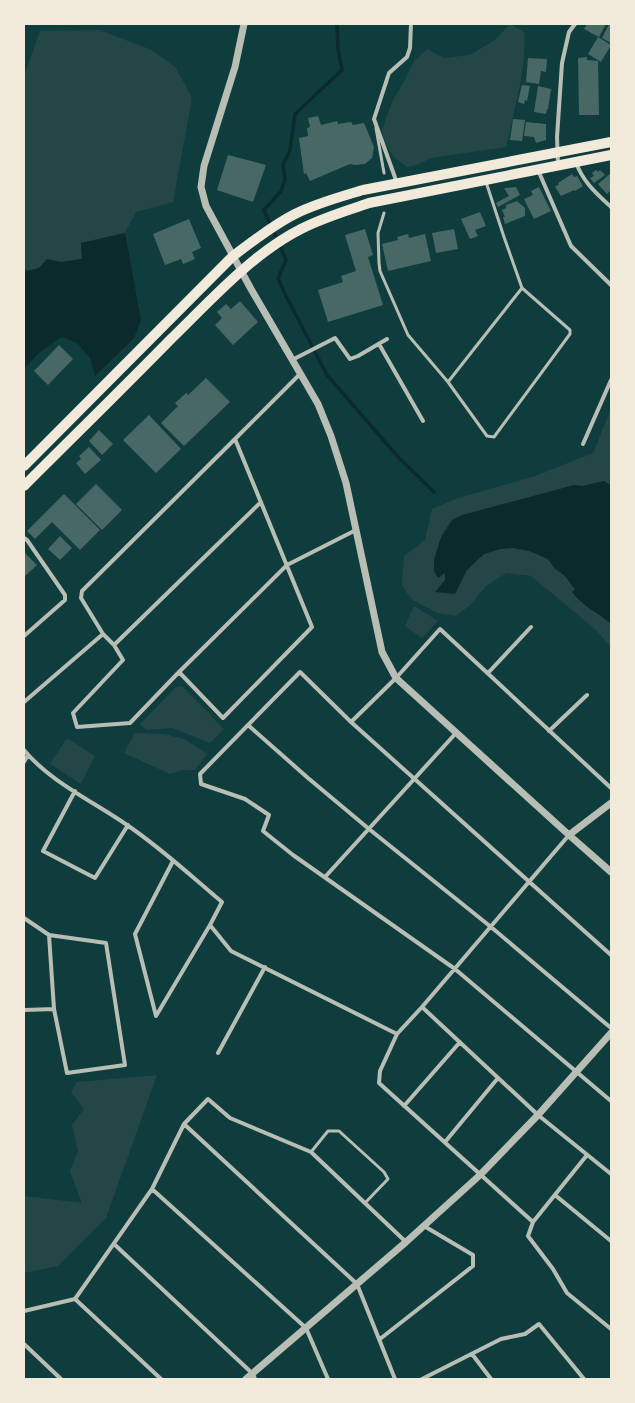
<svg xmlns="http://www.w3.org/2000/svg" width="635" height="1403" font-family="Rubik,sans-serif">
  <rect width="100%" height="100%" fill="#0f3d3e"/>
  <path fill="#244646" d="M 510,24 L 524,32 C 527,70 514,109 506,147 L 431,158 L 417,165 L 407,167 L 394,157 L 384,142 L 382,130 L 393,100 L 406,78 L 414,61 L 427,49 L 444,58 L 470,55 L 495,40 Z
    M 99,30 L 152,50 L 176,68 L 192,98 L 173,202 L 136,212 L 125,233 L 81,243 L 82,259 L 61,262 L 47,259 L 39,268 L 27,271 L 24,268 L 24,76 L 40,31 Z
    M 611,409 L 611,647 L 595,629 L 531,576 L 507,573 L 498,578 L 486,586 L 470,605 L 456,616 L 437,613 L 413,600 L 406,592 L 402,584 L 404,556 L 425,540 L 432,509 L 458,498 L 535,476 L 593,453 Z
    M 414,606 L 438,621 L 422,638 L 405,626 Z
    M 182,686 L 224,729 L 210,743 L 172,728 L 146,730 L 140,724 L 176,687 Z
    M 135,733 L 165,734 L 186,740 L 207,754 L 195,770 L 182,770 L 170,774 L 124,753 Z
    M 67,738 L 95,756 L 81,784 L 50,764 Z
    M 157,1075 L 106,1218 L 58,1266 L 24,1273 L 24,1196 L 82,1203 L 70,1171 L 78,1151 L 72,1125 L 84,1109 L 71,1092 L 77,1082 Z"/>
  <path fill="#0a2a2b" d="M 125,233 L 141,320 L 134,338 L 95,376 L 90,358 L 77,343 L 62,337 L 40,352 L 24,369 L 24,268 L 27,271 L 39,268 L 47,259 L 61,262 L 82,259 L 81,243 Z
    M 604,481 L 611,485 L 611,624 C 599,613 582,606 572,592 L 575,589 L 564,575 L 554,568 L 548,559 L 529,551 L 512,548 L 500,549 L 484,554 L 467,570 L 455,594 L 435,592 L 445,580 L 445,573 L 438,578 L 434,571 L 434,560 L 441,537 L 452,520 L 462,515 L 574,485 L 582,486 Z"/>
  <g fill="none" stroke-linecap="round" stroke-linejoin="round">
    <path stroke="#0a2a2b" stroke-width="3.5" d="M 337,24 L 338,50 L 342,70 L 295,114 L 290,150 L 283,165 L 285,180 L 281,191 L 264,210 L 286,260 L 278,278 L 285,294 L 327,375 L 399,458 L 434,492"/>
  </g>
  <path fill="#486865" d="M 587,24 L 606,24 L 599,37 L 584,29 Z
    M 609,24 L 611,24 L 611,43 L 602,38 Z
    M 598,37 L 611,45 L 601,62 L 588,54 Z
    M 587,57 L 587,60 L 598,61 L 599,115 L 579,115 L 578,58 Z
    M 528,58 L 547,59 L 546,72 L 541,71 L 539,84 L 526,82 Z
    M 522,85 L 530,86 L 527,101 L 525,100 L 524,104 L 518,102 Z
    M 538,86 L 551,89 L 548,109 L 547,109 L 546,114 L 534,112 Z
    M 318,116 L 321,125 L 337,121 L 338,124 L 351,122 L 353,125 L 364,123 L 374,147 L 372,158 L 365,164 L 355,165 L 350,164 L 310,181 L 306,173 L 304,174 L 299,138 L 308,136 L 307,128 L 310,127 L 308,118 Z
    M 513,119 L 525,120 L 522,141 L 510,140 Z
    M 526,122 L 546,124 L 546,140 L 536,143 L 534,137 L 524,136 Z
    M 228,155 L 266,165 L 253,202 L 217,190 Z
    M 596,170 L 598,172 L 600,170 L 605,175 L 594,183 L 590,178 L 594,176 L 592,173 Z
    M 611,173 L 611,190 L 607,194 L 598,184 Z
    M 572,174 L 574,177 L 577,176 L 583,186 L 575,191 L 574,190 L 561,196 L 555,187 L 559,184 L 558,183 Z
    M 516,187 L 520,195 L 498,207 L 496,203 L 509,196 L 504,188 Z
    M 539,187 L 551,211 L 534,219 L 524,199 L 533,195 L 531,191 Z
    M 517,201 L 525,208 L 525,216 L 505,224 L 503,217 L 505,217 L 502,210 L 506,208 L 506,205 Z
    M 480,212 L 486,226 L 475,230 L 478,236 L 470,239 L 461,219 Z
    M 189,219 L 201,248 L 192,252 L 195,259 L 183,264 L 181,259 L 165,265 L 153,234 Z
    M 365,229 L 373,255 L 368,257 L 383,305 L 328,322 L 318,290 L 343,282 L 341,276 L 356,271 L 345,235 Z
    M 454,229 L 458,249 L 436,253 L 432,233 Z
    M 408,234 L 409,238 L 425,234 L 431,261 L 388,271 L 382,244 L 398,240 L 397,237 Z
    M 240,301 L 258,322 L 233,345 L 215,325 L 222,318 L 217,312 L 226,304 L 231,309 Z
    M 59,345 L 73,359 L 48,385 L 34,371 Z
    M 206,378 L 230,402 L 184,446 L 161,423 L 178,406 L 175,403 L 186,393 L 188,395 Z
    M 149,415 L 181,449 L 156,473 L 123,440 Z
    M 99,430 L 113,444 L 102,455 L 89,441 Z
    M 89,447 L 101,460 L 85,474 L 76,463 L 81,459 L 79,456 Z
    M 96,484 L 122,510 L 102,530 L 76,504 Z
    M 64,494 L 100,530 L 80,550 L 52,522 L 35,539 L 27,531 Z
    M 60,536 L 72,548 L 60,560 L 48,549 Z
    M 24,552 L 37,565 L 24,577 Z"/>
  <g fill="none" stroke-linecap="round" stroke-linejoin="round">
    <path stroke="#b8beb3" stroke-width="3" d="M 376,128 L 384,173
      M 384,213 L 378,233 L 379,263 L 380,271 L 408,335 L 448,382 L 487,436 L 494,437 L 570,334 L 570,330 L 522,288 L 504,237 L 486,182
      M 448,382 L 522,288
      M 311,1152 L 328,1131 L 339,1131 L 384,1172 L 388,1179 L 365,1203"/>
    <path stroke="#b8beb3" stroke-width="4" d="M 576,162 C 582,181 597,194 611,207
      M 558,165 L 557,137 L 562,63 L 569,32 L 575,24
      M 538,170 L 571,246 L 611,285
      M 397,183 L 374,119 L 389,73 L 407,57 L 410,48 L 411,24
      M 379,344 L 423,421
      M 292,360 L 335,338 L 350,359 L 358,356 L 387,339
      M 300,374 L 235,439 L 82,591 L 81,598 L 103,634 L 114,645 L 123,660 L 73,713 L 77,727 L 130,723 L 179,672 L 287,565 L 356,530
      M 583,444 L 611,380
      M 24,538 L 27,540 L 65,595 L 65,600 L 24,636
      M 114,645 L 261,502
      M 179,672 L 223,718 L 312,627 L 235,439
      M 488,673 L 531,627
      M 24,702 L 103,634
      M 351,722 L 396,678 L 440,629 L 611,788
      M 248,725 L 308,778 L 369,829 L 491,927 L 611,1028
      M 549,731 L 587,695
      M 24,750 C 49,781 94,802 127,825 C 161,848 191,876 222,902 L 210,925 L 231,951 L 397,1034
      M 24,762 L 28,755
      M 75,791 L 43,851 L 95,878 L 128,825
      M 569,835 L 422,1007 L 397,1034 L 380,1071 L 379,1083 L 533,1222 L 528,1236 L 553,1269 L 567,1293 L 611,1329
      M 173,861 L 135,934 L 156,1016 L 210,925
      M 325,877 L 456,733
      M 24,918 L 49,935 L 106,943 L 125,1065 L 67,1073 L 54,1009 L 49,935
      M 611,955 L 351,722 L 300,672 L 200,774 L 201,784 L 245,799 L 269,815 L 263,831 L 293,855 L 455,969 L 611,1101
      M 422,1007 L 538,1115 L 611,1174
      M 24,1010 L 54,1009
      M 218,1053 L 265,967
      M 404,1106 L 460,1042
      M 184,1124 L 357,1284 L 395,1379
      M 445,1142 L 498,1078
      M 152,1189 L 306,1328 L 328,1379
      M 555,1195 L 611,1241
      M 533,1222 L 587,1155
      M 114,1244 L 253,1374 L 255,1379
      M 75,1299 L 161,1379
      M 24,1311 L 75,1299 L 152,1189 L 184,1124 L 208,1099 L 230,1118 L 311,1152 L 406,1242
      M 380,1339 L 473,1266 L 473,1255 L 424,1226
      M 24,1344 L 61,1379
      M 472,1354 L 491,1379
      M 422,1379 L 501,1339 L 525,1334 L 539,1324 L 584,1379"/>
    <path stroke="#b8beb3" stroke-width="7" d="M 244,24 L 235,67 L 204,166 L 201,187 L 206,206 L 251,289 L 318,404 L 331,436 L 346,483 L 382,652 L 396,678 L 569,835 L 611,872
      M 569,835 L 611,803
      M 246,1379 L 406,1242 L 480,1175 L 538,1115 L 611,1033"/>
    <path stroke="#f1e9da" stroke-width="10" d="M 24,466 L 233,256 C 253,241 273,225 295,214 C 317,203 340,197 363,190 L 611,142
      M 24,486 C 73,437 123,388 172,338 C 210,301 253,253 301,229 C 322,218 346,211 369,203 L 611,155"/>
  </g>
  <rect width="635" height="1403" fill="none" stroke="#f1e9da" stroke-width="50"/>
</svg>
